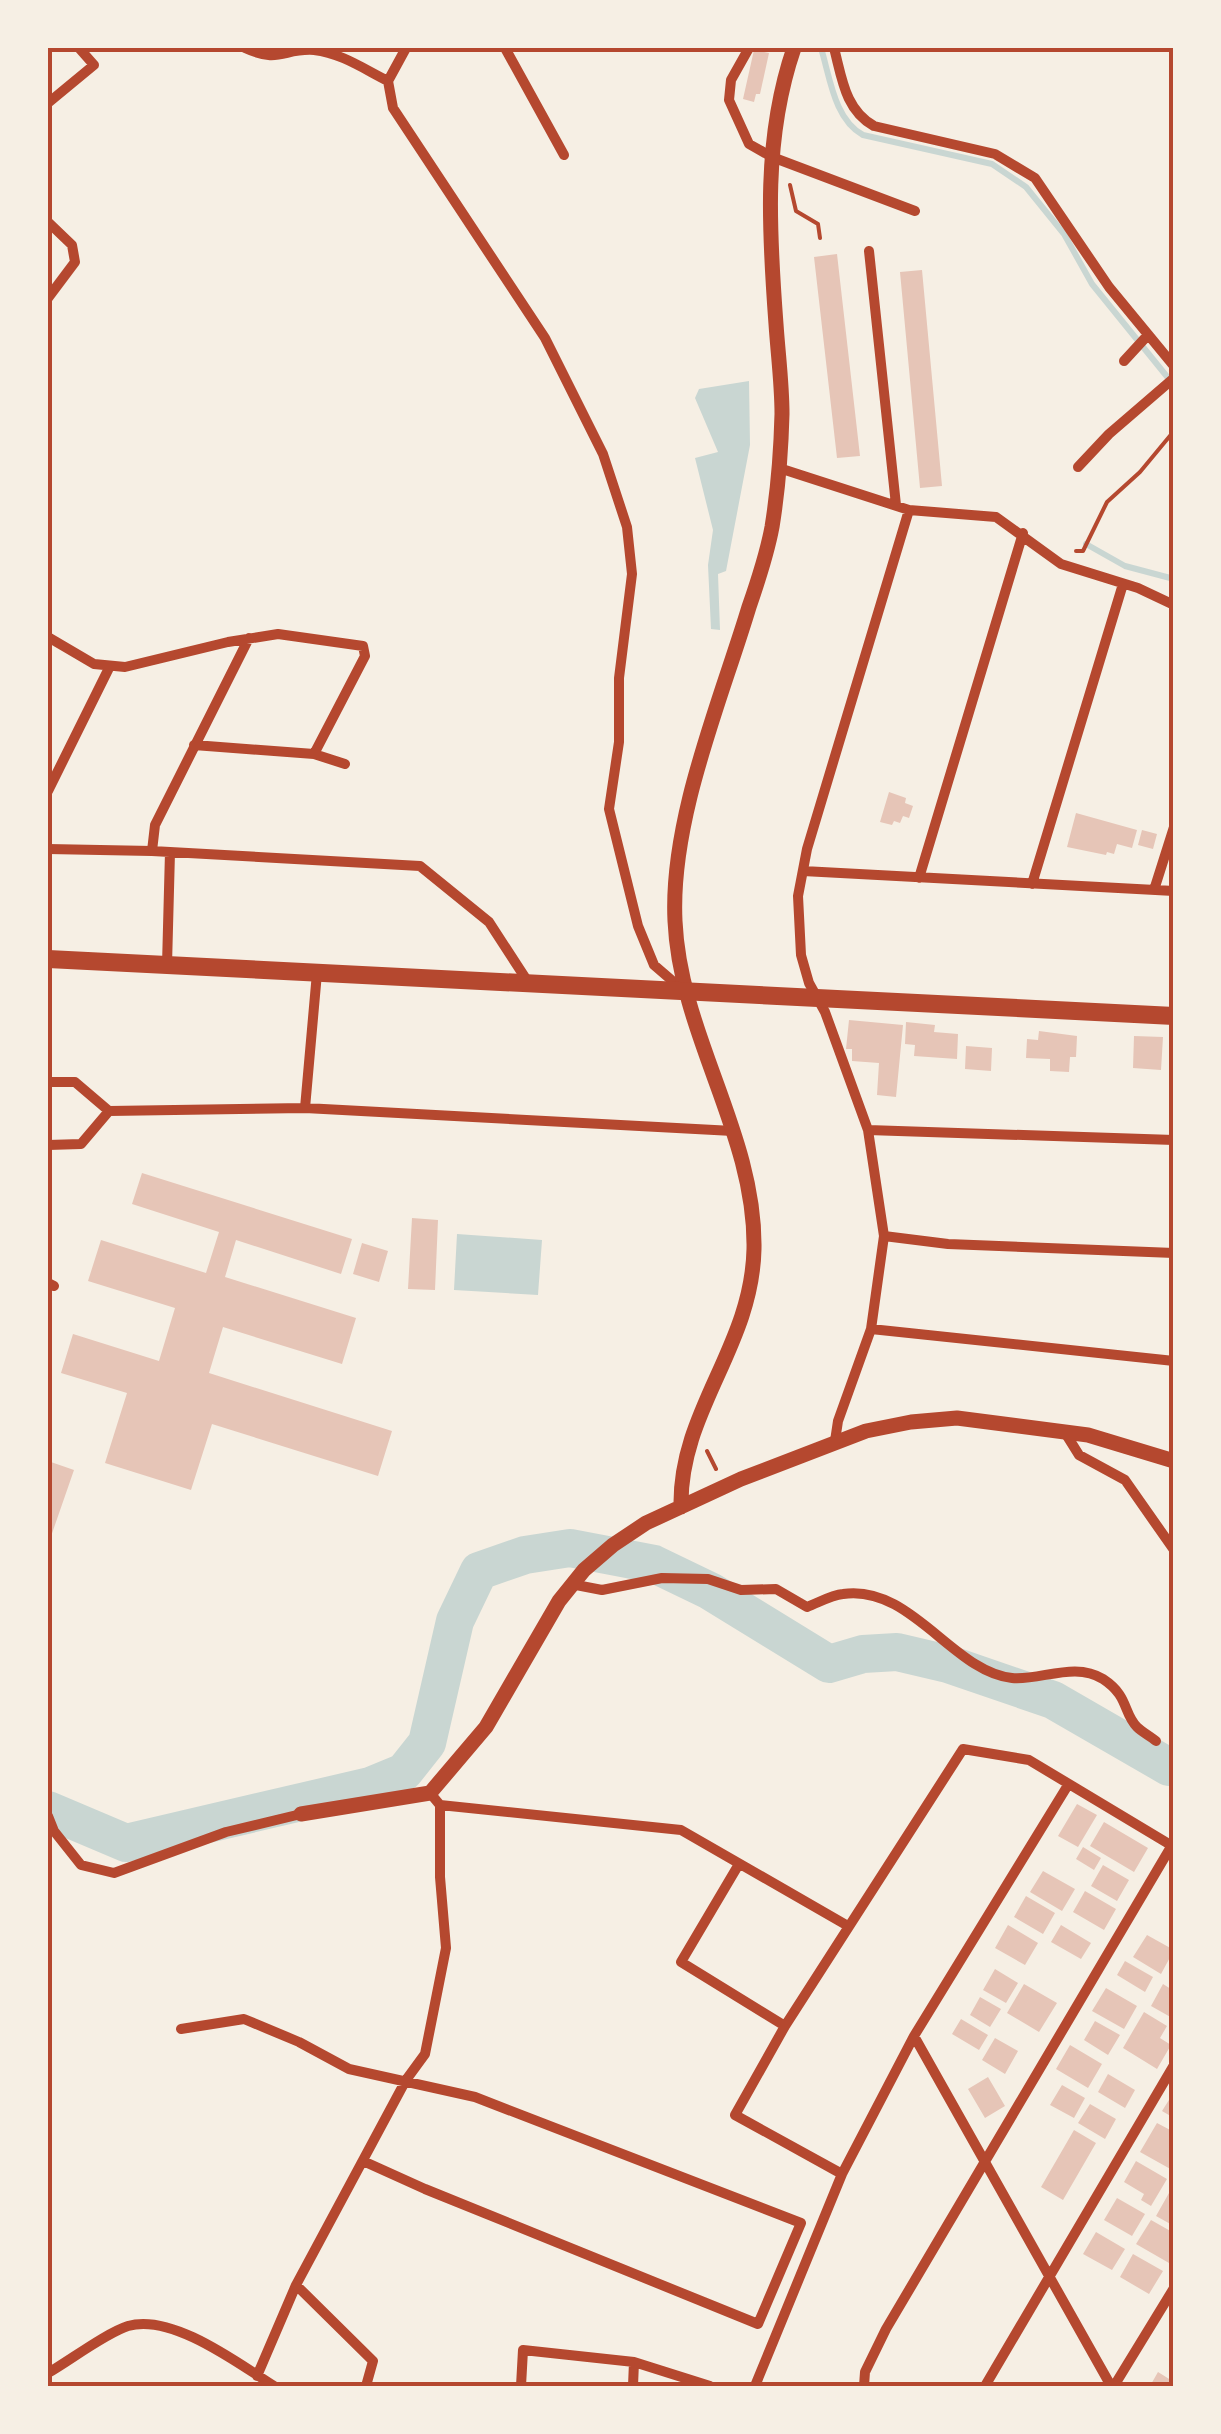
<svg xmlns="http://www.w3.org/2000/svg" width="1221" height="2434" font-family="Rubik,sans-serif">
  <rect width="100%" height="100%" fill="#f6efe4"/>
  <path fill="#c9d6d2" d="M 749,381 L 750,445 L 726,571 L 718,574 L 720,630 L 711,629 L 708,565 L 713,530 L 695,458 L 718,452 L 695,398 L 699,389 Z
    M 457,1234 L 542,1240 L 538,1295 L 454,1290 Z"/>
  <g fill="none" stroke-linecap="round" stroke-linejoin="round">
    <path stroke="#c9d6d2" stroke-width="6" d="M 821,48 C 830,77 834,119 863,135 L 992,164 L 1026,187 L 1064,234 L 1092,284 L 1173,384
      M 1086,544 L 1125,566 L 1174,579"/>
    <path stroke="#c9d6d2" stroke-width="38" d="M 48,1810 L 126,1843 L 370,1786 L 404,1772 L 427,1743 L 455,1621 L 479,1571 L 525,1555 L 570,1548 L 654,1564 L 710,1591 L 829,1664 L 863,1654 L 897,1652 L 948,1664 L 1053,1700 L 1169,1767"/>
  </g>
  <path fill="#e6c5b7" d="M 754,50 L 769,53 L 760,94 L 756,94 L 754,102 L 743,99 Z
    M 837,254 L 860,456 L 837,458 L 814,257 Z
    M 922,270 L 942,486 L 920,488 L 900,272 Z
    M 889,792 L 906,798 L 905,803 L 913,806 L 909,818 L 903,816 L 900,823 L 894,821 L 892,825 L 880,822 Z
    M 1076,813 L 1137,830 L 1132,848 L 1117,844 L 1114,854 L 1107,852 L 1106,855 L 1067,847 Z
    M 1142,830 L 1157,834 L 1153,849 L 1138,845 Z
    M 849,1020 L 903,1025 L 896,1097 L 877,1095 L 879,1063 L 852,1061 L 852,1049 L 846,1049 Z
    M 906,1022 L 935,1025 L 934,1032 L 958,1034 L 957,1059 L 914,1056 L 915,1045 L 905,1044 Z
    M 1039,1031 L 1077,1036 L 1076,1057 L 1070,1057 L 1069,1072 L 1050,1071 L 1050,1059 L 1026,1058 L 1027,1039 L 1038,1040 Z
    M 1134,1036 L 1163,1037 L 1161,1070 L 1133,1068 Z
    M 966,1046 L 992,1048 L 991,1071 L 965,1069 Z
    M 142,1173 L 352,1239 L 341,1274 L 236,1240 L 225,1277 L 356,1318 L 342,1364 L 223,1327 L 209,1373 L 392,1431 L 378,1476 L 212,1424 L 191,1490 L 105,1463 L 127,1393 L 61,1373 L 73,1334 L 159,1361 L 175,1308 L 88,1281 L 101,1240 L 206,1273 L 219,1232 L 132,1204 Z
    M 412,1218 L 438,1220 L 435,1290 L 408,1289 Z
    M 362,1243 L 388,1251 L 379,1282 L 353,1274 Z
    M 48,1461 L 74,1470 L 48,1545 Z
    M 1077,1804 L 1097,1815 L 1078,1847 L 1058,1836 Z
    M 1104,1822 L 1148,1848 L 1134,1872 L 1090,1846 Z
    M 1083,1847 L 1101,1858 L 1094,1870 L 1076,1859 Z
    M 1103,1865 L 1129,1880 L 1117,1901 L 1091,1886 Z
    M 1043,1871 L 1075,1889 L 1062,1911 L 1030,1892 Z
    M 1085,1891 L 1116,1909 L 1104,1930 L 1073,1912 Z
    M 1026,1896 L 1055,1913 L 1043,1934 L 1014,1917 Z
    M 1008,1925 L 1038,1943 L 1025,1965 L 995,1948 Z
    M 1061,1925 L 1091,1943 L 1081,1959 L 1051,1942 Z
    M 1147,1935 L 1174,1950 L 1161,1974 L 1133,1957 Z
    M 1125,1961 L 1153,1977 L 1145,1992 L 1117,1975 Z
    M 995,1969 L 1018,1983 L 1006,2003 L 983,1990 Z
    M 1024,1984 L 1057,2003 L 1039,2032 L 1007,2013 Z
    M 1163,1984 L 1174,1991 L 1174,2019 L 1151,2006 Z
    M 1106,1988 L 1137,2006 L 1124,2029 L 1092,2011 Z
    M 980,1997 L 1001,2009 L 990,2027 L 970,2015 Z
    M 1144,2012 L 1167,2026 L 1160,2038 L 1171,2045 L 1157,2069 L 1123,2048 Z
    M 961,2019 L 988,2035 L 979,2050 L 952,2034 Z
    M 1095,2021 L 1120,2035 L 1108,2055 L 1084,2040 Z
    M 995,2038 L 1018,2051 L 1005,2074 L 982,2060 Z
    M 1070,2045 L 1102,2064 L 1088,2088 L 1056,2069 Z
    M 1108,2074 L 1135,2090 L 1125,2108 L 1098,2092 Z
    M 988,2077 L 1005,2106 L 985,2118 L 968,2089 Z
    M 1062,2085 L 1085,2098 L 1074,2118 L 1050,2105 Z
    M 1174,2092 L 1174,2118 L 1162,2111 Z
    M 1090,2104 L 1116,2119 L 1105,2139 L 1078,2123 Z
    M 1157,2123 L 1174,2132 L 1174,2171 L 1140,2152 Z
    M 1074,2130 L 1096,2143 L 1063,2200 L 1041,2187 Z
    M 1136,2161 L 1167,2179 L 1151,2206 L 1141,2200 L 1144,2194 L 1124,2182 Z
    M 1169,2193 L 1174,2195 L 1174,2226 L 1156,2216 Z
    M 1117,2198 L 1145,2214 L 1132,2236 L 1104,2220 Z
    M 1151,2220 L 1174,2233 L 1174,2256 L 1169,2263 L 1136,2244 Z
    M 1096,2232 L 1125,2249 L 1112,2270 L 1083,2254 Z
    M 1133,2254 L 1163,2271 L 1149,2294 L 1120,2277 Z
    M 1158,2372 L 1174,2382 L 1174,2386 L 1150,2386 Z"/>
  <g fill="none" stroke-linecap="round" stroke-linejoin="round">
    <path stroke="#b5482f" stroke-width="4" d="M 790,185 L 796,211 L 818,224 L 820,238
      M 1076,551 L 1083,551 L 1107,502 L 1140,472 L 1174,431
      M 707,1451 L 716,1469"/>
    <path stroke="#b5482f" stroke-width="10" d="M 245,48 C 280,64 283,48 314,50 C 341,53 364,69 388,81
      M 406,48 L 388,81 L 393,108 L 545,338 L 603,454 L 627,527 L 632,574 L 619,678 L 619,742 L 609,809 L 638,926 L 654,965 L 683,990
      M 505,48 L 564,155
      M 749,48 L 731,80 L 729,100 L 749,144 L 772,157 L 915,211
      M 834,48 C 842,78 845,110 874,126 L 995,154 L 1035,178 L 1109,287 L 1174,366
      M 48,103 L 94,65 L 79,48
      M 48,222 L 72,245 L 75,262 L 48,298
      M 869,251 L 896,505
      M 1124,361 L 1147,336
      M 1078,467 L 1109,434 L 1174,378
      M 779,468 L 909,510 L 996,517 L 1061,564 L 1138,588 L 1174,605
      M 48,637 L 94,664 L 125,667 L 228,642 L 278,634 L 363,646 L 365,656 L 314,754
      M 194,745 L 314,754 L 345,764
      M 48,791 L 110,666
      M 48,849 L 152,851 L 420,866 L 489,922 L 528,982
      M 152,851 L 155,825 L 249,638
      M 803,871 L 1174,891
      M 919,878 L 1023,533
      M 1032,884 L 1123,584
      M 1154,890 L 1174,827
      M 167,965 L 170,852
      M 48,1082 L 75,1082 L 109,1111 L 305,1108 L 733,1131
      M 305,1108 L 317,973
      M 868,1130 L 1174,1140
      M 48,1145 L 81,1144 L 109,1111
      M 884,1236 L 948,1244 L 1174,1253
      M 48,1283 L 54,1286
      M 871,1329 L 1174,1361
      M 1064,1431 L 1079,1455 L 1125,1480 L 1174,1550
      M 835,1441 L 838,1421 L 871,1329 L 884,1236 L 868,1130 L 825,1012 L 809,983 L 801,955 L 798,896 L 807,849 L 909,510
      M 571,1584 L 602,1590 L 662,1578 L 708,1579 L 741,1590 L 776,1589 L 807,1607 C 818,1603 831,1595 843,1594 C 911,1584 953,1672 1012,1678 C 1040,1681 1075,1661 1103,1679 C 1129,1696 1123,1713 1137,1727 C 1142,1732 1150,1736 1156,1741
      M 440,1805 L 681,1830 L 848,1926
      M 48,1816 L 54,1831 L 81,1865 L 114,1873 L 226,1832 L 301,1814
      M 739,1864 L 681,1962 L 785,2026
      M 181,2029 L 244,2019 L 299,2042 L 349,2069 L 475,2097 L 801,2223 L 758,2324 L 425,2189 L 363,2161
      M 914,2036 L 1111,2386
      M 842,2174 L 735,2115 L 785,2026 L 963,1749 L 1029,1760 L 1174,1847
      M 296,2285 L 373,2361 L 366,2386
      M 48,2373 C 69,2361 106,2333 128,2326 C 172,2313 239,2364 274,2386
      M 257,2376 L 296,2285 L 406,2080 L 425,2054 L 446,1948 L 440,1877 L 440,1805 L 430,1793
      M 521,2386 L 523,2350 L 634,2362 L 710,2386
      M 633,2386 L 634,2362
      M 755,2386 L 842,2174 L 914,2036 L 1068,1785
      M 864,2386 L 865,2372 L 886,2329 L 1172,1845
      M 985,2386 L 1174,2065
      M 1114,2386 L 1174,2288"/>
    <path stroke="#b5482f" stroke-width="15" d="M 681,1507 C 679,1411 752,1347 754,1249 C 756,1134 680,1036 675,921 C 670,820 720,703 749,607 C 758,581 767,554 772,527 C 778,490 781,452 782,414 C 782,384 778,354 776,324 C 769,231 763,138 794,48
      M 301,1814 L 430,1793 L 486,1727 L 559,1601 L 584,1570 L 613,1545 L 646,1523 L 741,1479 L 866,1431 L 911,1422 L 957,1418 L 1088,1435 L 1174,1461"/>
    <path stroke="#b5482f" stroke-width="18" d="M 48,959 L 1174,1016"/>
  </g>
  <rect width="1221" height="2434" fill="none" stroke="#f6efe4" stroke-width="100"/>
  <rect x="50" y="50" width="1121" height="2334" fill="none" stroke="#b5482f" stroke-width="4"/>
</svg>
